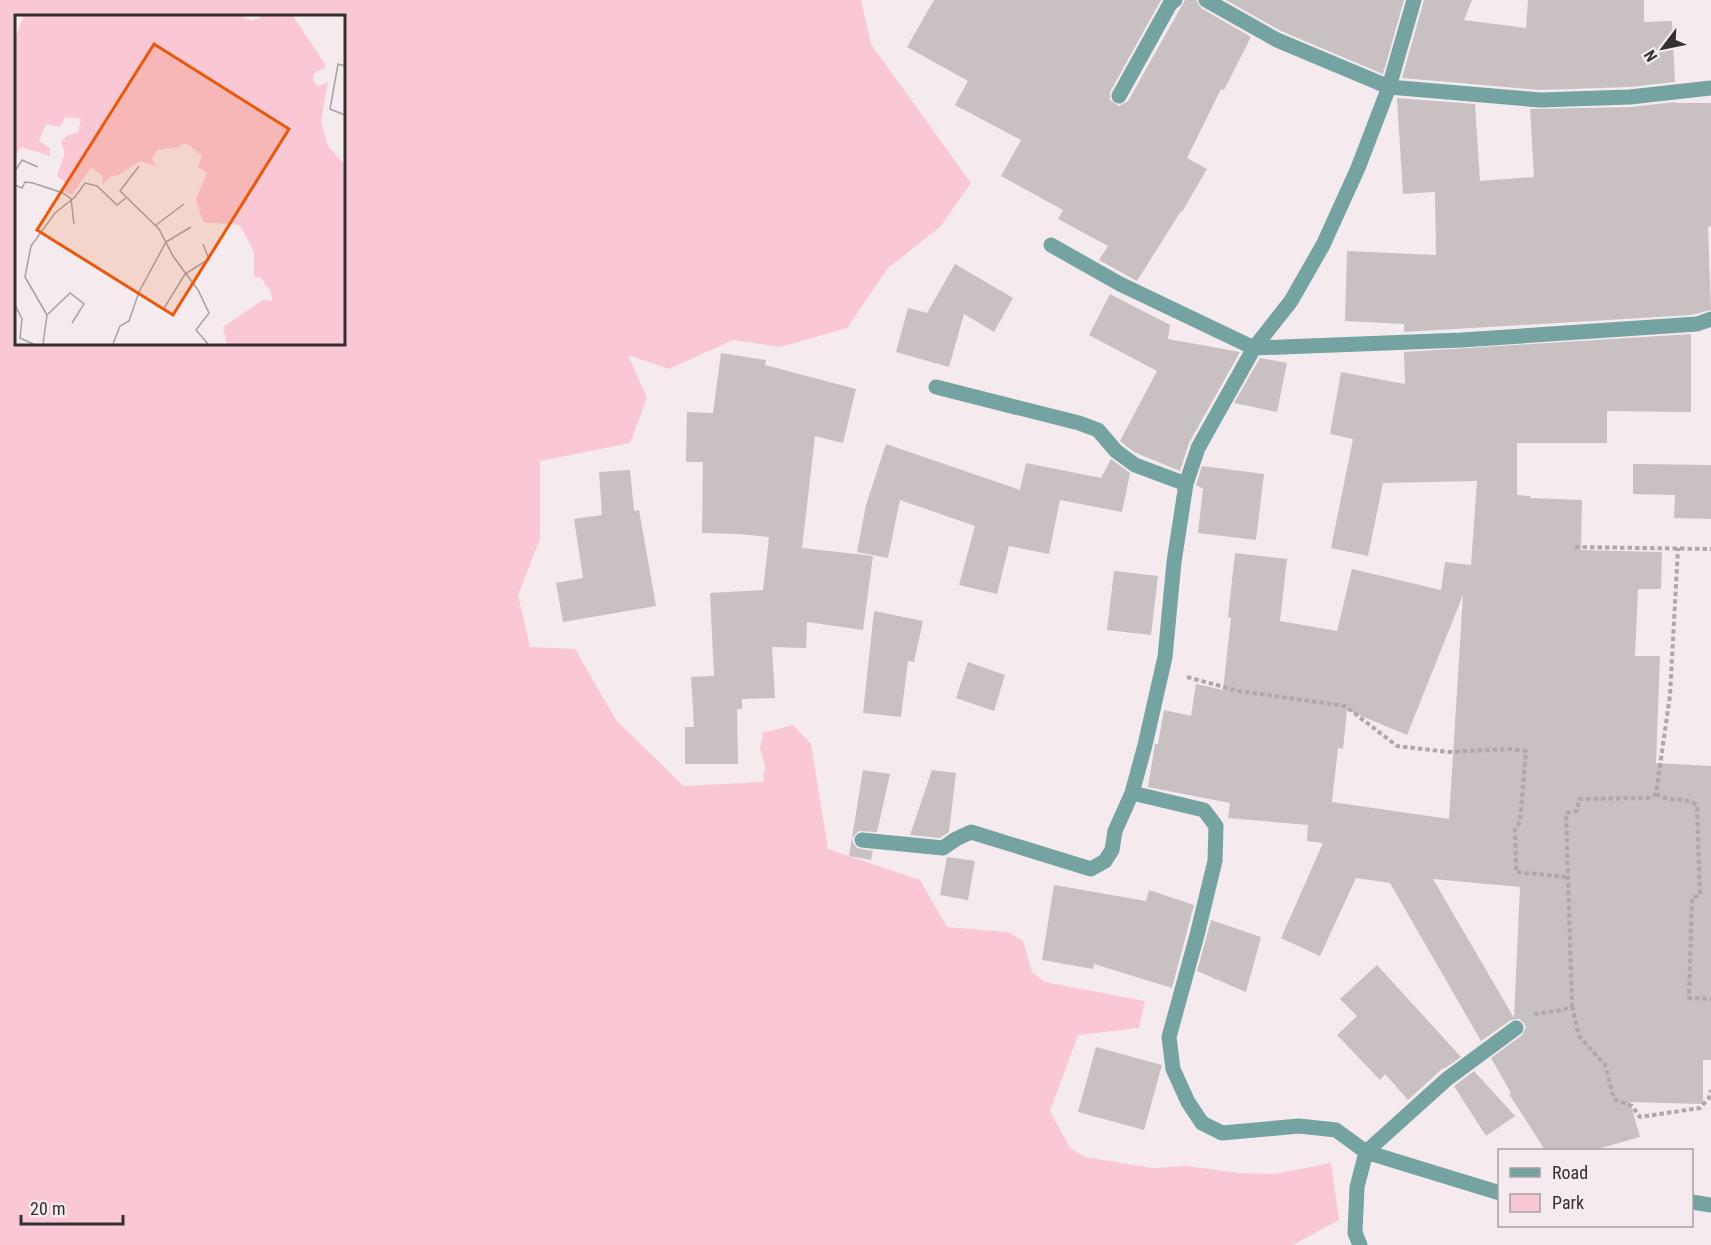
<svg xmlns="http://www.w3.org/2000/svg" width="1711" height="1245" font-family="'Roboto Condensed',sans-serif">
  <rect width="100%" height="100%" fill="#f5ebee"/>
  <path fill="#fac8d4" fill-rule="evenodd" d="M 0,0 L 861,0 L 871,44 L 971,183 L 940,227 L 888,268 L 847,328 L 780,347 L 733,340 L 669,369 L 628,355 L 647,398 L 630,443 L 540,461 L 540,539 L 518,595 L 530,647 L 575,649 L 616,720 L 684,786 L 763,782 L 765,765 L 760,749 L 763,733 L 793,725 L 811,744 L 828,849 L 920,880 L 947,927 L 1008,932 L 1023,941 L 1032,972 L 1045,982 L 1145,1001 L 1139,1028 L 1078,1035 L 1050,1111 L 1070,1148 L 1085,1157 L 1153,1168 L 1187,1166 L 1240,1173 L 1274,1174 L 1331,1163 L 1339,1220 L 1293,1245 L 0,1245 ZM 16,16 L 344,16 L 344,344 L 16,344 Z"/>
  <path fill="#c9c0c2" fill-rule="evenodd" d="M 934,0 L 1161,0 L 1110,92 L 1110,100 L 1119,106 L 1128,101 L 1185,0 L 1196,0 L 1201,8 L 1251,37 L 1224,90 L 1221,89 L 1187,158 L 1207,169 L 1182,212 L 1181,211 L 1137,281 L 1099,260 L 1108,246 L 1058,219 L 1063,210 L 1001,176 L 1021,140 L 955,105 L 968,81 L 907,47 Z
    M 1226,0 L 1404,0 L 1383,74 L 1281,31 Z
    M 1424,0 L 1472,0 L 1464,20 L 1526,28 L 1528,0 L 1644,0 L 1644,22 L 1672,21 L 1675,82 L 1629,87 L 1540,90 L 1402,78 Z
    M 1397,98 L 1475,104 L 1480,181 L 1534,177 L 1530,109 L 1630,107 L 1676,102 L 1676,103 L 1711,103 L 1711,226 L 1708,227 L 1711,310 L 1691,315 L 1404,332 L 1404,324 L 1345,321 L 1347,251 L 1436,255 L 1435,192 L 1403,194 Z
    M 955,264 L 1013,298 L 994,332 L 964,314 L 949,367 L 896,352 L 908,308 L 927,313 Z
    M 1110,294 L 1170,325 L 1168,339 L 1240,352 L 1189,443 L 1180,471 L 1134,452 L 1120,441 L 1157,371 L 1089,335 Z
    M 1691,334 L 1691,412 L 1607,411 L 1607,443 L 1517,443 L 1517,495 L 1530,496 L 1530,498 L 1582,500 L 1581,550 L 1662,552 L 1661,589 L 1638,589 L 1635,656 L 1660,656 L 1656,763 L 1711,766 L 1711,1060 L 1703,1060 L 1703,1104 L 1630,1102 L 1640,1137 L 1594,1150 L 1545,1150 L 1509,1094 L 1511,1093 L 1491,1058 L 1522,1035 L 1526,1027 L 1524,1023 L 1519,1019 L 1511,1020 L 1481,1041 L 1390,883 L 1356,878 L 1320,956 L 1281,938 L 1323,843 L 1307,841 L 1308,825 L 1228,818 L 1230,803 L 1148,787 L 1155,744 L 1158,744 L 1164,710 L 1191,716 L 1196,684 L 1223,690 L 1231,618 L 1228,617 L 1235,553 L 1287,559 L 1280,621 L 1337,631 L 1352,569 L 1441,590 L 1445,562 L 1471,565 L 1477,481 L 1383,483 L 1368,556 L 1331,548 L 1353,439 L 1330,434 L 1341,372 L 1405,384 L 1404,352 ZM 1463,595 L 1449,819 L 1332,802 L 1338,748 L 1343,749 L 1347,710 L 1407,735 ZM 1433,879 L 1520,887 L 1514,1018 Z
    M 721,353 L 766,360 L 765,365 L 856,389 L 843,443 L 815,436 L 802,548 L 873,556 L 863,630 L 807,622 L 806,648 L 772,647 L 775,698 L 742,699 L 742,709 L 737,709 L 738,764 L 685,764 L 685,727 L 694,727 L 691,677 L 714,676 L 710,593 L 763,590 L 769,537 L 739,534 L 702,533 L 703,462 L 686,462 L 687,412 L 713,413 Z
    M 1260,358 L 1287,363 L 1277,412 L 1234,403 Z
    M 886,444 L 1020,490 L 1026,463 L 1101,478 L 1111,459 L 1130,473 L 1122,512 L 1060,500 L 1049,554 L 1009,546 L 997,594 L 959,585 L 975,526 L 900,500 L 888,558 L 857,552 L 866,505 Z
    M 1633,464 L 1711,465 L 1711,519 L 1674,518 L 1675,495 L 1633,494 Z
    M 1202,466 L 1264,474 L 1256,540 L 1198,533 L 1203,489 L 1196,485 Z
    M 630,470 L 634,511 L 639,510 L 656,606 L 563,622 L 556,583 L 583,578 L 574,519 L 602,515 L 599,472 Z
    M 1114,571 L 1158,576 L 1151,635 L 1107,630 Z
    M 874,611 L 923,621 L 914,662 L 908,661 L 901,717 L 863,713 Z
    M 968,662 L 1005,675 L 994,711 L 956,698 Z
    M 863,770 L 890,774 L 877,832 L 859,831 L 852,838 L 853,843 L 857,848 L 873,851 L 871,860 L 849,856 Z
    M 932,770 L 956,773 L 949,832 L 940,838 L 910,835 Z
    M 947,857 L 975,861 L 968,900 L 940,895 Z
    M 1054,885 L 1146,901 L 1149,890 L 1194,905 L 1172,988 L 1094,964 L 1093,969 L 1042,960 Z
    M 1211,920 L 1261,937 L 1246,992 L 1197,971 Z
    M 1377,965 L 1461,1057 L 1444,1069 L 1443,1068 L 1408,1100 L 1385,1074 L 1380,1080 L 1337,1035 L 1357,1016 L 1340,999 Z
    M 1096,1047 L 1162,1065 L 1144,1130 L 1078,1112 Z
    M 1474,1071 L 1515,1116 L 1486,1136 L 1454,1086 Z"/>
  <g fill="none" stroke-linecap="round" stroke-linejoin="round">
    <path stroke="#afa7a9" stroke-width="4" stroke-dasharray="4.5 3" stroke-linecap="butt" d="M 1575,547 L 1711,549
      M 1187,677 L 1239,691 L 1345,706 L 1397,746 L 1449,752 L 1510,749 L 1526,751 L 1520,822 L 1515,829 L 1516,872 L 1567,877
      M 1656,794 C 1673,804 1681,795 1697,805 L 1700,895 L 1692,898 L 1689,998 L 1711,999
      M 1572,1006 L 1579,1036 L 1605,1065 L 1614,1099 L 1632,1106 L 1640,1117 L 1700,1108 L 1709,1098 L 1711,1090
      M 1534,1014 L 1563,1010 L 1572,1006 L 1566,813 L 1577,811 L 1579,799 L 1648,798 L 1656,794 L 1670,695 L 1678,548"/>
    <path stroke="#74a3a1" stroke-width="15" d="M 1206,0 L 1277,40 L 1389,87 L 1540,100 L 1630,97 L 1711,88
      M 1119,96 L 1170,4 L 1175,0
      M 1051,245 L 1120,284 L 1254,348 L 1462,340 L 1697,324 L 1711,319
      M 936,387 L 1079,423 L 1098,430 L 1116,451 L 1135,465 L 1186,484
      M 1132,793 L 1204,810 L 1216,826 L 1215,861 L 1197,935 L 1169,1037 L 1173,1069 L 1188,1102 L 1202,1123 L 1222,1133 L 1299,1126 L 1336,1130 L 1366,1152 L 1500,1193
      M 862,840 L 943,848 L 956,839 L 971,832 L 1091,869 L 1105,861 L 1112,850 L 1115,831 L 1132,793 L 1145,745 L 1165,657 L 1174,562 L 1186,484 L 1198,448 L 1254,348 L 1291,301 L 1323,245 L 1358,168 L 1389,87 L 1414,0
      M 1692,1202 L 1711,1205
      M 1360,1245 L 1355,1233 L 1357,1187 L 1366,1152 L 1447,1079 L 1516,1028"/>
  </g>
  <g transform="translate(15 15)">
    <rect width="330" height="330" fill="#f5ebee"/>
    <path d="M 9,1 L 226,1 L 238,6 L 248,1 L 278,1 L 310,49 L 310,53 L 299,58 L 298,66 L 303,71 L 313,67 L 306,106 L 313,131 L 330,150 L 330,329 L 212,329 L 208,312 L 248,285 L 257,286 L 256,277 L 246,263 L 239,262 L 239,237 L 225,210 L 188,207 L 181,184 L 192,158 L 183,152 L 187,141 L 174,130 L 168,128 L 165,132 L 142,135 L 137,144 L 141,151 L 125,146 L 104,160 L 96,161 L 87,170 L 88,161 L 76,152 L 57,180 L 50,177 L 49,166 L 42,161 L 50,137 L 46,128 L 51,121 L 63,117 L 66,104 L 50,102 L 45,112 L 31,109 L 24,126 L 35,133 L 35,141 L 6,132 L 0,141 L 0,23 Z" fill="#fac8d4"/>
    <path fill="none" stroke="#a7a0a2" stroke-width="1.5" d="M 330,51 L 323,49 L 315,94 L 330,100M 124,151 L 105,176 L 144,214 L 158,241 L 183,275 L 194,298 L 181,315 L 193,329M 0,156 L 7,145 L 23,152M 0,170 L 7,173 L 10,167 L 18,168 L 48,178 L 56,184 L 59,209M 141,210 L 169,189M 0,290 L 7,304 L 5,323 L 18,329M 148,295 L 170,259 L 194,244 L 188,229M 32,300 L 55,278 L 69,289 L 57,308M 28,329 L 32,300 L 10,262 L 16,231 L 40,198 L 60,182 L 70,168 L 82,171 L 102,190 L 111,183M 98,329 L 105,311 L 114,306 L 124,277 L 151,227 L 176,212"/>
    <path fill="#e8590c" fill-opacity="0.15" stroke="#e8590c" stroke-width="3" d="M 139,29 L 274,114 L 158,300 L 22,215 Z"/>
    <rect width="330" height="330" fill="none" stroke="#333030" stroke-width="3"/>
  </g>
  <rect x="1498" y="1149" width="195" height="78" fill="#f5ebee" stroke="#a7a0a2" stroke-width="1.5"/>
  <rect x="1510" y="1168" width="30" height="9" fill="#74a3a1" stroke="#a7a0a2" stroke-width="1.5"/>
  <text x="1552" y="1179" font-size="18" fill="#333030">Road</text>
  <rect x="1510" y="1194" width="30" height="18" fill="#fac8d4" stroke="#a7a0a2" stroke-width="1.5"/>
  <text x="1552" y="1209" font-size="18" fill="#333030">Park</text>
  <g transform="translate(1663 48) rotate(238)" stroke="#f5ebee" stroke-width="4.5" paint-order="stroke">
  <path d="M0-4.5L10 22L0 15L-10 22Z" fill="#333030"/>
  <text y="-9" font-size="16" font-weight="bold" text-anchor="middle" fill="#333030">N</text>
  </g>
  <path d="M21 1215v9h102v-9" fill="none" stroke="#333030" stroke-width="3"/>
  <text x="30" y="1215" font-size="18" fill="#333030" stroke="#f5ebee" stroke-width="4.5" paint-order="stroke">20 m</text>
</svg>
